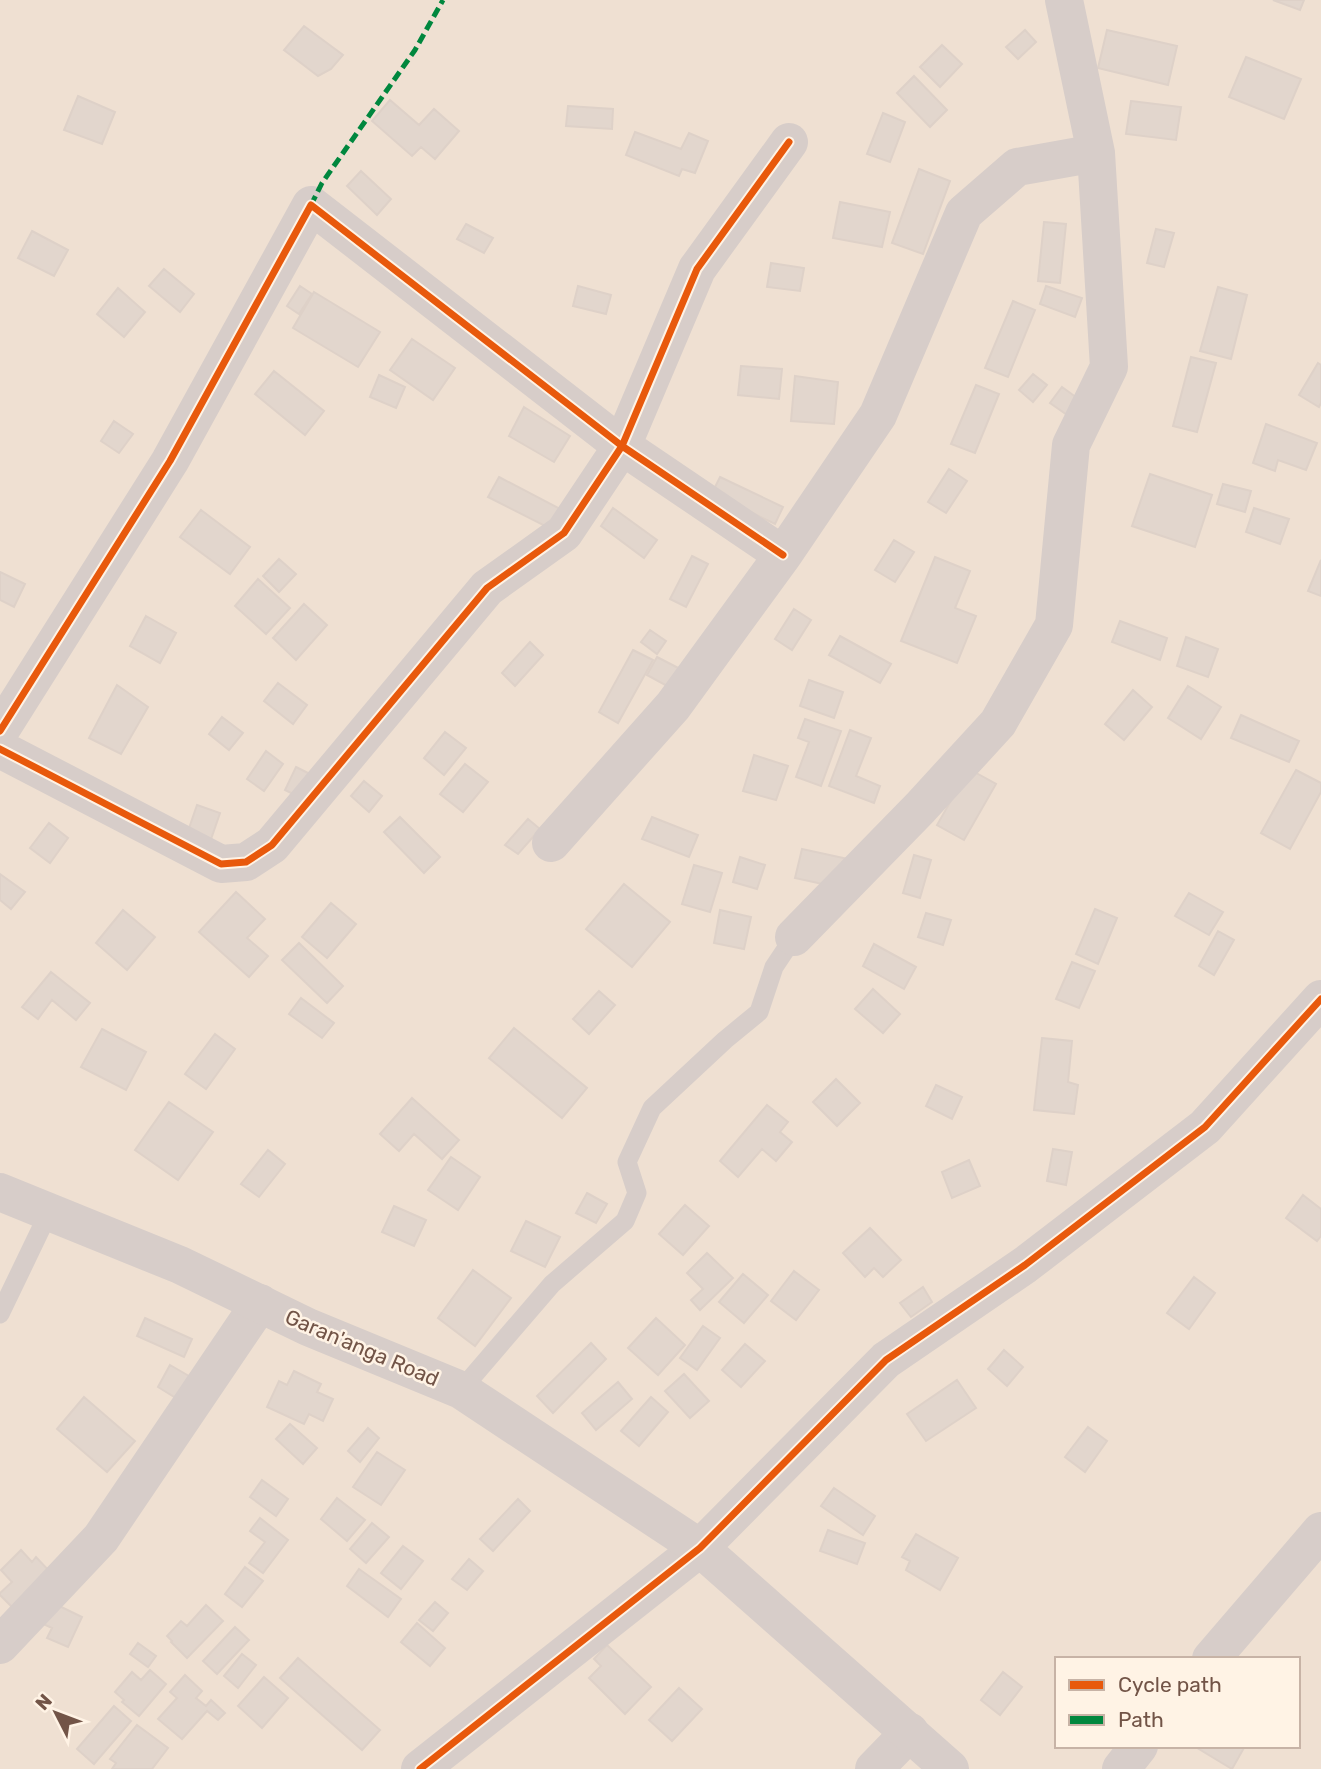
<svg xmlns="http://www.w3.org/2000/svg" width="1321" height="1769" font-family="Rubik,sans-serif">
  <rect width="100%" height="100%" fill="#f6eee5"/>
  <path fill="#efe0d2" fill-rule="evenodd" d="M 0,0 L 1321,0 L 1321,1769 L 0,1769 ZM 1057,1659 L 1298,1659 L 1298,1746 L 1057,1746 Z"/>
  <path fill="#e2d6cd" stroke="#ded1c8" stroke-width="2" d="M 1273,0 L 1304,0 L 1300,10 Z
    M 304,26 L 343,55 L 331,69 L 318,76 L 284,50 Z
    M 1025,30 L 1036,42 L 1018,59 L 1006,47 Z
    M 1107,30 L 1177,46 L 1168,85 L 1098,68 Z
    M 942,45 L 962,64 L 940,87 L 920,67 Z
    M 1246,57 L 1301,79 L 1284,119 L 1229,97 Z
    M 914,76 L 947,110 L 930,127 L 897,93 Z
    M 78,96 L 115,112 L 102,144 L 64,130 Z
    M 390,100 L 419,125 L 434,109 L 459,131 L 435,159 L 421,147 L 412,156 L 372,121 Z
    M 1131,101 L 1181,107 L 1176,140 L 1126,134 Z
    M 568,106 L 613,109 L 612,129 L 566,126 Z
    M 883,113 L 905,122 L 890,162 L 867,154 Z
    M 635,132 L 681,149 L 689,133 L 708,141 L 695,173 L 682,169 L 679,176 L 626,155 Z
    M 919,169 L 950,181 L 923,254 L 892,243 Z
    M 361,171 L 391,199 L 377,215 L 347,186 Z
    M 840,202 L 890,212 L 882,247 L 833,238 Z
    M 1044,222 L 1066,224 L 1060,283 L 1038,281 Z
    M 466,224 L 493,238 L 484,253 L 457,239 Z
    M 1156,229 L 1174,233 L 1164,267 L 1147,263 Z
    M 32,231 L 68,250 L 54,276 L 18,258 Z
    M 771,263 L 804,268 L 800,291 L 767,287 Z
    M 164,269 L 194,294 L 180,312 L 149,286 Z
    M 300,286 L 312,294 L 299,314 L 287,306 Z
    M 578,286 L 611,295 L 606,314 L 573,306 Z
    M 1046,286 L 1082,298 L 1075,317 L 1040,304 Z
    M 1218,287 L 1247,295 L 1231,359 L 1200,351 Z
    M 118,288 L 145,312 L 124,337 L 97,314 Z
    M 314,292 L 380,332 L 358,367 L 293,328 Z
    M 1013,301 L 1035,310 L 1008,377 L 985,368 Z
    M 412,339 L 455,368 L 433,400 L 390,370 Z
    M 1191,357 L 1216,363 L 1197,432 L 1173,426 Z
    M 1318,363 L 1321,365 L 1321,403 L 1319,407 L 1299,395 Z
    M 741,366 L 782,369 L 779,399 L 738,395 Z
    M 274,371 L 324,411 L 305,435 L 255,394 Z
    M 1033,374 L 1047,385 L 1033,402 L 1019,390 Z
    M 379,375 L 405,387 L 396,408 L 370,397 Z
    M 795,376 L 838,382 L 834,424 L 791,421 Z
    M 976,385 L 999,394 L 975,453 L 951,444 Z
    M 1062,387 L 1084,403 L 1073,419 L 1050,403 Z
    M 524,407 L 570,436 L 554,462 L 509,436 Z
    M 114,421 L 133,434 L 119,453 L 101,441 Z
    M 1266,424 L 1317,443 L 1306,470 L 1278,460 L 1275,471 L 1253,463 Z
    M 949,469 L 967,481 L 946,513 L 928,502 Z
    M 1150,474 L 1212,495 L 1195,547 L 1132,526 Z
    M 499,477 L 564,511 L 553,530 L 488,497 Z
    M 720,477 L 783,507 L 775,524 L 712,493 Z
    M 1223,484 L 1251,491 L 1245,512 L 1217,504 Z
    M 613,508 L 657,540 L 644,558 L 601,526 Z
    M 1254,508 L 1289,519 L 1280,544 L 1246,532 Z
    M 201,510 L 250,547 L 230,574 L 180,537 Z
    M 894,540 L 914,552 L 895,582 L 875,570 Z
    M 692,556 L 708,564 L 686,607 L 670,599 Z
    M 935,557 L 970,571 L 955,608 L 976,616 L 957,663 L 901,641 Z
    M 279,559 L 296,574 L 279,592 L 263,576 Z
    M 1321,560 L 1321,596 L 1308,591 Z
    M 0,572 L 25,584 L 14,607 L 0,600 Z
    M 258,579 L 290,608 L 266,634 L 235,606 Z
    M 304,604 L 327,625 L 296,660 L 273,638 Z
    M 794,609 L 811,620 L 792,650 L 775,639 Z
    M 146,616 L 176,633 L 160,663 L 130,646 Z
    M 1120,621 L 1167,638 L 1160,660 L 1112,642 Z
    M 650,630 L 666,641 L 657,654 L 641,642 Z
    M 840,636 L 891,664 L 880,683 L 829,655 Z
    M 1186,637 L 1218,649 L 1208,677 L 1177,666 Z
    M 530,642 L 543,655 L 515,686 L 502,673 Z
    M 633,650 L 653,660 L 618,723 L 599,712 Z
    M 657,657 L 688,673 L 678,692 L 647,675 Z
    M 809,680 L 843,692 L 834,718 L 800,706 Z
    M 278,683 L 307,705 L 293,724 L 264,701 Z
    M 117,685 L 148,707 L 121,754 L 89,738 Z
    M 1188,686 L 1221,707 L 1201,739 L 1168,718 Z
    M 1133,690 L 1152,707 L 1124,740 L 1105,724 Z
    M 1241,715 L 1299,741 L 1289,762 L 1231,738 Z
    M 222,717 L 243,733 L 229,750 L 209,734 Z
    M 805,719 L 841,731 L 821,786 L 796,777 L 809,742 L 798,738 Z
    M 850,730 L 871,738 L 856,776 L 880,786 L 874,803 L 829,786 Z
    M 445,732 L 466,748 L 444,775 L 424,758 Z
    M 266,751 L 283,764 L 264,791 L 247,779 Z
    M 754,755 L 788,766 L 776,800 L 743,791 Z
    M 465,764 L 488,782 L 463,812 L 440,794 Z
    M 296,767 L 316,777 L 305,800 L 285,790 Z
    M 969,769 L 996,784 L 964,840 L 937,825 Z
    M 1296,770 L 1321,783 L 1321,792 L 1290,849 L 1261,833 Z
    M 364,781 L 382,796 L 369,812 L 351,796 Z
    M 197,805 L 220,813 L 209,845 L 186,837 Z
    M 400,817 L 440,857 L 424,873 L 384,832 Z
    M 652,817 L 698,835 L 689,857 L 642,839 Z
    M 528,819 L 540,829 L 518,854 L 505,845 Z
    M 49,823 L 68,838 L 50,863 L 30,848 Z
    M 802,849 L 848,859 L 841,888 L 795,878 Z
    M 914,855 L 931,860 L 920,898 L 903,893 Z
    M 740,857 L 765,865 L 757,889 L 733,882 Z
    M 694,865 L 722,873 L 710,912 L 682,904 Z
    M 0,874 L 25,892 L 11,909 L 0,900 Z
    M 624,884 L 670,922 L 632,967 L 586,929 Z
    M 236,892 L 265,919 L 247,938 L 268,956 L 249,977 L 199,932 Z
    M 1189,893 L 1223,912 L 1209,935 L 1175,916 Z
    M 331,903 L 356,924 L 327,958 L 302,937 Z
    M 1095,909 L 1117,918 L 1098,964 L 1076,954 Z
    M 123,910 L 155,937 L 127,970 L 96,943 Z
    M 720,910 L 751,917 L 744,949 L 714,943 Z
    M 926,913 L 951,920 L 943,945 L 918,937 Z
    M 1218,931 L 1234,940 L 1214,975 L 1199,966 Z
    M 299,943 L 343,986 L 327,1003 L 282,960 Z
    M 874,944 L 916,967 L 904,989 L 863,966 Z
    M 1072,962 L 1095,971 L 1079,1008 L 1056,999 Z
    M 51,972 L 90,1003 L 76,1020 L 52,1000 L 38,1019 L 22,1007 Z
    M 873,989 L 900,1014 L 883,1033 L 855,1009 Z
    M 599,991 L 615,1005 L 589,1034 L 573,1019 Z
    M 301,998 L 334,1023 L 322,1038 L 289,1014 Z
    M 514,1028 L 587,1088 L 562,1118 L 489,1058 Z
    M 102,1029 L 146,1052 L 126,1090 L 81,1067 Z
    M 215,1034 L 235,1049 L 206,1089 L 185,1074 Z
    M 1042,1038 L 1072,1041 L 1068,1082 L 1078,1085 L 1074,1114 L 1034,1110 Z
    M 836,1079 L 860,1103 L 837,1126 L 813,1102 Z
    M 936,1085 L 962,1097 L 952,1119 L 926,1106 Z
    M 412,1098 L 459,1140 L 442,1159 L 414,1134 L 399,1151 L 380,1134 Z
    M 169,1102 L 213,1132 L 178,1180 L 135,1150 Z
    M 767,1105 L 788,1122 L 780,1132 L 792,1142 L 776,1161 L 762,1149 L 738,1177 L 720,1161 Z
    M 1053,1149 L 1072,1152 L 1066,1185 L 1047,1181 Z
    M 268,1150 L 285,1164 L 259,1197 L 241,1184 Z
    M 451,1157 L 480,1177 L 458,1210 L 428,1190 Z
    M 969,1160 L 980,1186 L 952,1198 L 942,1172 Z
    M 587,1193 L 607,1204 L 596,1223 L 576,1213 Z
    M 1303,1195 L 1321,1209 L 1321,1236 L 1317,1241 L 1286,1218 Z
    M 685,1205 L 709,1226 L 683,1255 L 659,1234 Z
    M 394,1206 L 426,1220 L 414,1246 L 382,1232 Z
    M 526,1221 L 560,1237 L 545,1267 L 511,1251 Z
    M 870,1228 L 901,1260 L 883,1277 L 874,1268 L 865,1277 L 843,1253 Z
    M 707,1253 L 733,1278 L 700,1310 L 691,1300 L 703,1289 L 687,1273 Z
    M 473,1270 L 511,1298 L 475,1346 L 438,1318 Z
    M 794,1271 L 819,1290 L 796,1320 L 771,1301 Z
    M 743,1274 L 768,1295 L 744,1323 L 719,1302 Z
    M 1194,1277 L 1215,1293 L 1189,1329 L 1167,1313 Z
    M 923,1287 L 932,1302 L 911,1317 L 900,1303 Z
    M 145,1318 L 192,1339 L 184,1357 L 137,1336 Z
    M 656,1318 L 685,1345 L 658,1375 L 628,1348 Z
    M 703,1326 L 720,1338 L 697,1370 L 680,1358 Z
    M 591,1343 L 606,1359 L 553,1413 L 537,1396 Z
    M 745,1344 L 765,1361 L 741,1387 L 722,1370 Z
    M 1004,1350 L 1023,1367 L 1007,1386 L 988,1369 Z
    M 170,1365 L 189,1376 L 176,1398 L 158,1387 Z
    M 294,1371 L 321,1384 L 317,1392 L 333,1399 L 323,1421 L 309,1414 L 304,1424 L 267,1407 L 279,1381 L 287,1385 Z
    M 684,1374 L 709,1401 L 690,1418 L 665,1391 Z
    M 957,1380 L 976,1408 L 926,1441 L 907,1414 Z
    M 618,1382 L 632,1399 L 596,1430 L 582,1413 Z
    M 84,1397 L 135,1441 L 107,1472 L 57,1429 Z
    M 651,1397 L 668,1412 L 639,1446 L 621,1431 Z
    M 290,1424 L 317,1448 L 303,1464 L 276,1439 Z
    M 1088,1427 L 1107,1441 L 1085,1472 L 1065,1457 Z
    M 368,1428 L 379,1438 L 360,1462 L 348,1451 Z
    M 377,1452 L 405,1470 L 381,1505 L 353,1487 Z
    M 262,1480 L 288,1499 L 276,1516 L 250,1497 Z
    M 834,1488 L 875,1516 L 863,1535 L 821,1506 Z
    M 337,1498 L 365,1520 L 347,1541 L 321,1519 Z
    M 518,1499 L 530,1511 L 493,1551 L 480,1539 Z
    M 260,1518 L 288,1540 L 263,1573 L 249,1563 L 265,1542 L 250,1531 Z
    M 372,1523 L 389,1537 L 366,1563 L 350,1549 Z
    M 828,1530 L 865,1543 L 857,1564 L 820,1551 Z
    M 916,1534 L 958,1558 L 940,1590 L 906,1570 L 910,1561 L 902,1557 Z
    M 403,1546 L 423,1561 L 401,1589 L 381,1573 Z
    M 21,1550 L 32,1562 L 36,1557 L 52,1574 L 15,1610 L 0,1595 L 0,1593 L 12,1582 L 1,1570 Z
    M 469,1559 L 483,1571 L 467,1590 L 452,1579 Z
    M 245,1567 L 263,1581 L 242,1607 L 225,1594 Z
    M 359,1569 L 401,1599 L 388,1617 L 347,1586 Z
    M 49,1601 L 82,1617 L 68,1647 L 47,1638 L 52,1628 L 39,1622 Z
    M 435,1602 L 448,1613 L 433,1631 L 419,1620 Z
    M 206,1605 L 223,1621 L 187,1658 L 171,1642 L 172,1641 L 167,1636 L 181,1621 L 187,1626 Z
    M 417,1623 L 445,1648 L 430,1666 L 401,1642 Z
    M 235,1627 L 249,1640 L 217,1674 L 203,1661 Z
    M 138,1643 L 156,1656 L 148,1667 L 130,1654 Z
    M 607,1645 L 651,1687 L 625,1714 L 589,1678 L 601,1666 L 594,1659 Z
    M 242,1654 L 256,1665 L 238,1688 L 224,1676 Z
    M 298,1658 L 380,1730 L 362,1750 L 280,1678 Z
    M 150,1670 L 166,1684 L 139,1716 L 122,1702 L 124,1700 L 115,1692 L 132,1672 L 141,1680 Z
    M 1003,1672 L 1022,1687 L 1000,1715 L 981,1700 Z
    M 185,1675 L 202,1691 L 196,1698 L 206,1706 L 211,1700 L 225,1713 L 218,1720 L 207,1711 L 182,1739 L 158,1719 L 177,1698 L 170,1692 Z
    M 264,1677 L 288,1698 L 262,1728 L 238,1706 Z
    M 679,1688 L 702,1709 L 672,1741 L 649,1720 Z
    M 114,1706 L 131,1721 L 94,1764 L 77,1749 Z
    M 137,1725 L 168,1748 L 152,1769 L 112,1769 L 116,1763 L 110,1759 Z
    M 1194,1746 L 1245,1746 L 1232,1769 Z"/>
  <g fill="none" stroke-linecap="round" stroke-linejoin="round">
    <path stroke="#d7cdc9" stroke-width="19" d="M 0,1314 L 49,1212
      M 461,1390 L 552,1284 L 625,1221 L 637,1193 L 627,1162 L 652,1108 L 725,1040 L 759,1012 L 774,967 L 794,937"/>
    <path stroke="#d7cdc9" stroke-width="38" d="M 0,731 L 170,461 L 311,205 L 622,446 L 783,555
      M 0,749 L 221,864 L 246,862 L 272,845 L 487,588 L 564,533 L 622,446 L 697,269 L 789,142
      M 551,843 L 673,706 L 783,555 L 878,415 L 964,213 L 1017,167 L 1096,153
      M 794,937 L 920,808 L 998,723 L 1054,625 L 1071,445 L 1109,367 L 1096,153 L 1064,0
      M 0,1645 L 101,1538 L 260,1303
      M 1211,1659 L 1321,1531
      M 420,1769 L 700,1548
      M 874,1769 L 910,1732
      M 1121,1769 L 1139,1746"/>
    <path stroke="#d7cdc9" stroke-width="38" d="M 0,1192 L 180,1265 L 308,1327 L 461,1390 L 700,1548 L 950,1769
      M 700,1548 L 886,1360 L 1025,1265 L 1205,1127 L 1321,999"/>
    <path stroke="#00873e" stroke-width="5" stroke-dasharray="10 5" stroke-linecap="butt" d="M 311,205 L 322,183 L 415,50 L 443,0"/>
    <defs>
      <path id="cycleway" d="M 0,731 L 170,461 L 311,205 L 622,446 L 783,555
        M 0,749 L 221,864 L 246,862 L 272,845 L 487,588 L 564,533 L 622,446 L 697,269 L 789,142
        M 420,1769 L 700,1548 L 886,1360 L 1025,1265 L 1205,1127 L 1321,999"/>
    </defs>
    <use href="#cycleway" stroke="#fff3e5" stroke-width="11"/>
    <use href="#cycleway" stroke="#e8590c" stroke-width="7"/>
  </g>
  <g text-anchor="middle" stroke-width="5" stroke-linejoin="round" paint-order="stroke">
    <g font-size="21" fill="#725447" stroke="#fff3e5">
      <text transform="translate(362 1348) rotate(23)" y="7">Garan'anga Road</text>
    </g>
  </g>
  <rect x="1055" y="1657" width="245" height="91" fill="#fff3e5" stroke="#c7b3a6" stroke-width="2"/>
  <rect x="1069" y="1680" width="35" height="10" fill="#e8590c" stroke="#c7b3a6" stroke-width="2"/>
  <text x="1118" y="1692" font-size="21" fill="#725447">Cycle path</text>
  <rect x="1069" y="1715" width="35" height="10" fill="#00873e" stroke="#c7b3a6" stroke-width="2"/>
  <text x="1118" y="1727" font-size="21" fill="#725447">Path</text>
  <g transform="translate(56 1713) rotate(312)" stroke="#fff3e5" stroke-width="5" paint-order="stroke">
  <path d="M0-5L12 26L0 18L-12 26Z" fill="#725447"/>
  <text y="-10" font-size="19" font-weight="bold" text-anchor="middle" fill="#725447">N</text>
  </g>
</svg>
